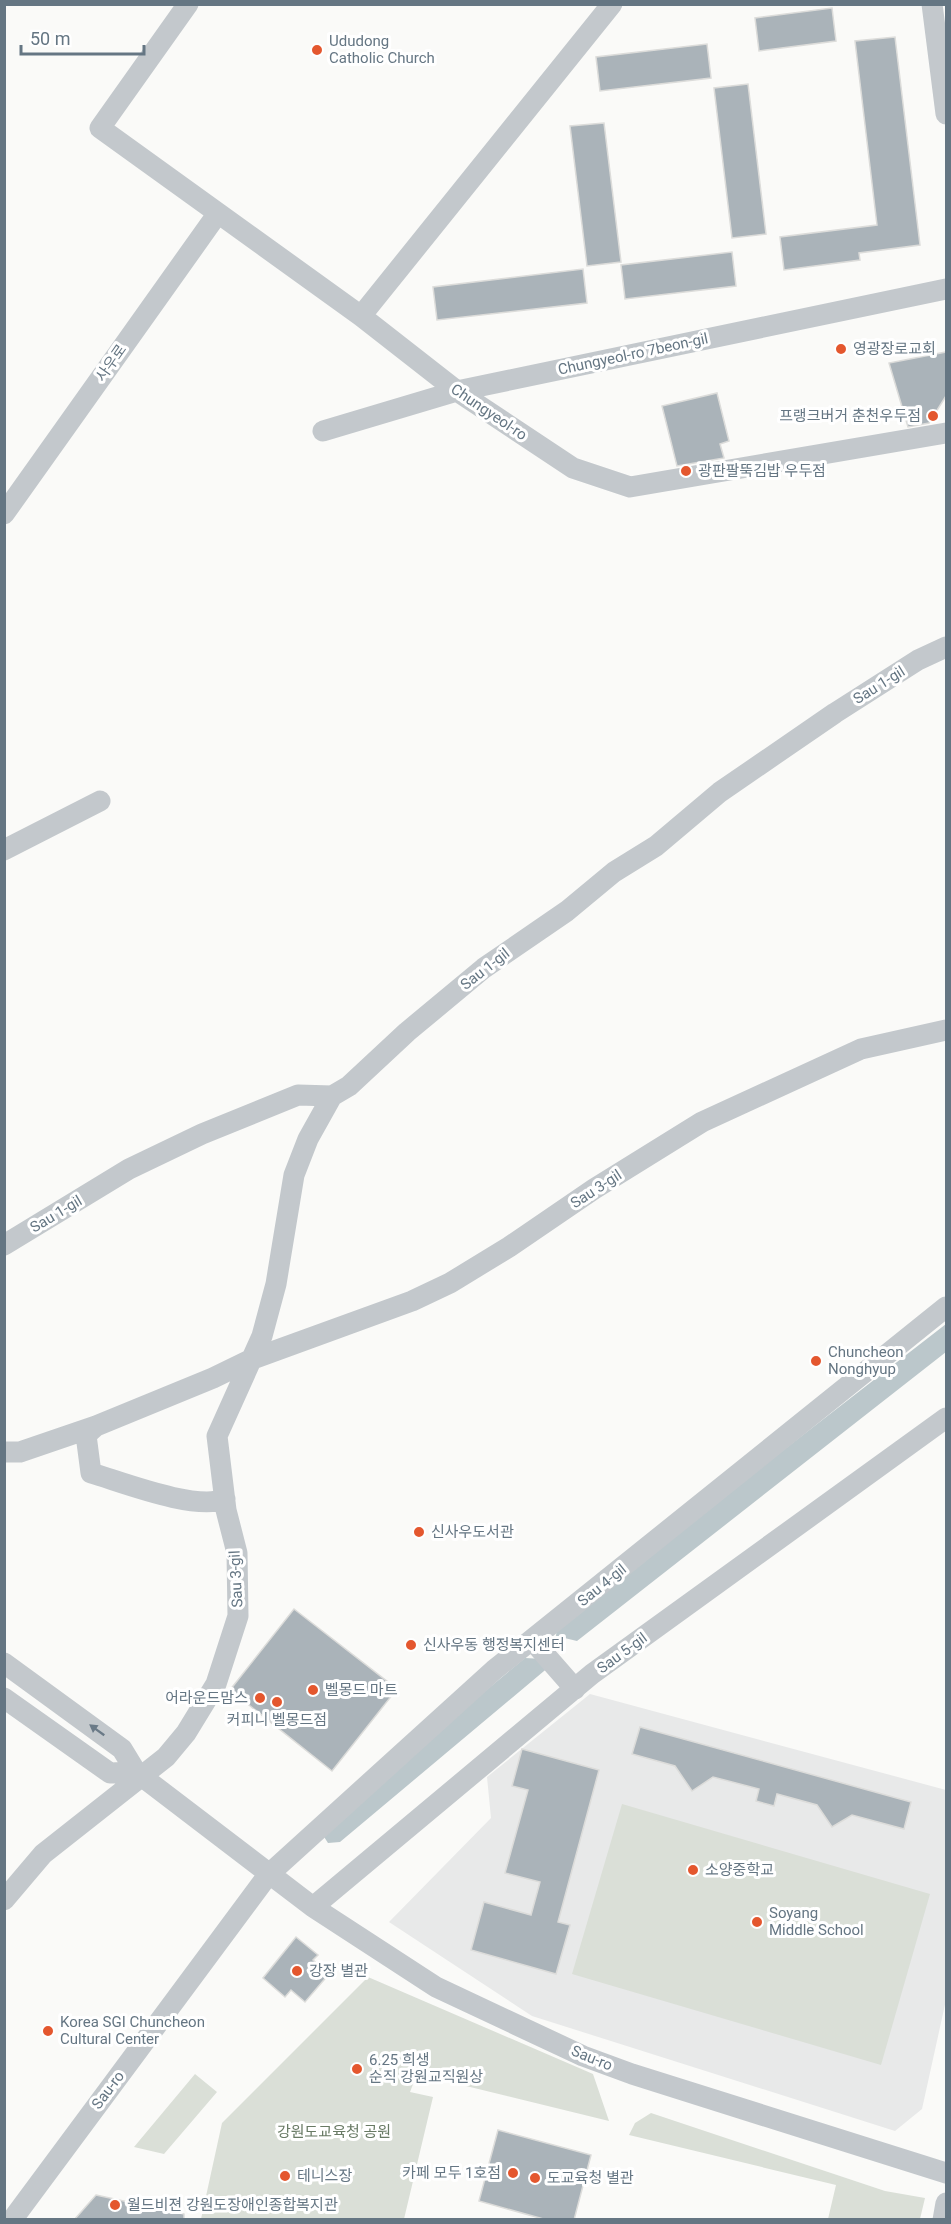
<svg xmlns="http://www.w3.org/2000/svg" width="951" height="2224" font-family="Roboto,'Noto Sans KR',sans-serif">
  <rect width="100%" height="100%" fill="#fafaf8"/>
  <path fill="#e8e9e9" d="M 590,1694 L 946,1790 L 946,2000 L 922,2109 L 895,2131 L 532,2016 L 389,1922 L 491,1818 L 487,1777 Z"/>
  <path fill="#dadfd7" d="M 622,1804 L 930,1894 L 881,2065 L 572,1974 Z
    M 368,1977 L 593,2074 L 609,2121 L 417,2074 L 410,2092 L 433,2097 L 404,2219 L 201,2219 L 222,2123 Z
    M 195,2074 L 217,2092 L 164,2154 L 134,2147 Z
    M 651,2113 L 885,2191 L 925,2198 L 920,2219 L 828,2219 L 836,2185 L 629,2135 L 635,2123 Z"/>
  <path fill="#bbc7cb" d="M 946,1324 L 946,1352 L 577,1641 L 556,1636 L 557,1626 Z
    M 525,1658 L 544,1659 L 550,1666 L 340,1842 L 328,1843 L 319,1829 Z"/>
  <path fill="#aab3b9" stroke="#dcdcda" stroke-width="1.5" d="M 832,8 L 836,41 L 759,51 L 755,18 Z
    M 895,37 L 920,245 L 859,253 L 860,260 L 784,270 L 780,237 L 877,225 L 855,41 Z
    M 707,44 L 711,78 L 600,91 L 596,57 Z
    M 748,84 L 766,234 L 732,238 L 714,88 Z
    M 604,123 L 621,262 L 587,266 L 570,126 Z
    M 732,252 L 736,286 L 625,299 L 621,265 Z
    M 583,269 L 587,303 L 437,320 L 433,287 Z
    M 946,352 L 946,396 L 929,423 L 908,427 L 889,363 Z
    M 717,393 L 729,441 L 720,444 L 724,458 L 677,466 L 662,406 Z
    M 294,1609 L 397,1689 L 332,1771 L 230,1690 Z
    M 640,1727 L 911,1802 L 904,1829 L 852,1815 L 832,1827 L 817,1805 L 777,1794 L 774,1806 L 756,1801 L 759,1789 L 713,1777 L 692,1791 L 675,1766 L 632,1754 Z
    M 522,1749 L 599,1770 L 558,1922 L 570,1925 L 556,1974 L 471,1950 L 484,1902 L 531,1915 L 540,1882 L 505,1873 L 528,1790 L 512,1786 Z
    M 296,1937 L 318,1955 L 313,1960 L 329,1974 L 305,2002 L 291,1990 L 285,1997 L 263,1978 Z
    M 498,2130 L 591,2155 L 574,2220 L 547,2220 L 479,2201 Z
    M 96,2195 L 184,2214 L 184,2220 L 74,2220 Z"/>
  <g fill="none" stroke-linecap="round" stroke-linejoin="round">
    <path stroke="#c3c8cc" stroke-width="21" d="M 188,4 L 100,128 L 361,316 L 457,391 L 573,468 L 630,487 L 946,433
      M 932,4 L 946,114
      M 361,316 L 612,4
      M 323,431 L 457,391 L 946,289
      M 4,514 L 218,213
      M 4,850 L 100,801
      M 4,1245 L 129,1169 L 202,1134 L 298,1095 L 332,1096 L 349,1086 L 407,1032 L 484,968 L 567,911 L 614,872 L 656,846 L 720,792 L 835,713 L 918,660 L 946,647
      M 96,1426 L 86,1435 L 91,1473 C 122,1482 195,1511 225,1499
      M 4,1452 L 20,1452 L 96,1426 L 213,1378 L 250,1360 L 412,1301 L 450,1283 L 509,1247 L 594,1189 L 702,1122 L 861,1049 L 946,1030
      M 533,1641 L 575,1689
      M 4,1663 L 122,1749 L 136,1772 L 313,1907 L 436,1987 L 583,2056 L 632,2074 L 946,2173
      M 4,1698 L 110,1773 L 136,1772
      M 4,1900 L 43,1854 L 166,1757 L 186,1733 L 216,1684 L 238,1616 L 237,1553 L 226,1510 L 217,1436 L 262,1336 L 276,1284 L 294,1175 L 308,1139 L 332,1096
      M 313,1907 L 592,1674 L 946,1418
      M 12,2220 L 268,1875 L 494,1670 L 946,1307
      M 943,2220 L 946,2203"/>
  </g>
  <defs><path id="oneway-solid" d="M-6-.8H1V-3.2L6.5 0L1 3.2V.8H-6Z" transform="scale(1.5)"/></defs>
  <use fill="#6a7a87" href="#oneway-solid" transform="translate(97 1730) rotate(-144)"/>
  <g fill="#e4572e" stroke="#fff" stroke-width="2">
    <circle cx="317" cy="50" r="6"/>
    <circle cx="841" cy="349" r="6"/>
    <circle cx="933" cy="416" r="6"/>
    <circle cx="686" cy="471" r="6"/>
    <circle cx="816" cy="1361" r="6"/>
    <circle cx="419" cy="1532" r="6"/>
    <circle cx="411" cy="1645" r="6"/>
    <circle cx="313" cy="1690" r="6"/>
    <circle cx="260" cy="1698" r="6"/>
    <circle cx="277" cy="1702" r="6"/>
    <circle cx="693" cy="1870" r="6"/>
    <circle cx="757" cy="1922" r="6"/>
    <circle cx="297" cy="1971" r="6"/>
    <circle cx="48" cy="2031" r="6"/>
    <circle cx="357" cy="2069" r="6"/>
    <circle cx="513" cy="2173" r="6"/>
    <circle cx="285" cy="2176" r="6"/>
    <circle cx="535" cy="2178" r="6"/>
    <circle cx="115" cy="2205" r="6"/>
  </g>
  <g text-anchor="middle" stroke-width="6" stroke-linejoin="round" paint-order="stroke">
    <g font-size="15" fill="#657683" stroke="#fff" text-anchor="start">
      <text x="329" y="46">Ududong<tspan x="329" dy="17">Catholic Church</tspan></text>
      <text x="853" y="354">영광장로교회</text>
      <text x="921" y="421" text-anchor="end">프랭크버거 춘천우두점</text>
      <text x="698" y="476">광판팔뚝김밥 우두점</text>
      <text x="828" y="1357">Chuncheon<tspan x="828" dy="17">Nonghyup</tspan></text>
      <text x="431" y="1537">신사우도서관</text>
      <text x="423" y="1650">신사우동 행정복지센터</text>
      <text x="325" y="1695">벨몽드 마트</text>
      <text x="248" y="1703" text-anchor="end">어라운드맘스</text>
      <text x="277" y="1725" text-anchor="middle">커피니 벨몽드점</text>
      <text x="705" y="1875">소양중학교</text>
      <text x="769" y="1918">Soyang<tspan x="769" dy="17">Middle School</tspan></text>
      <text x="309" y="1976">강장 별관</text>
      <text x="60" y="2027">Korea SGI Chuncheon<tspan x="60" dy="17">Cultural Center</tspan></text>
      <text x="369" y="2065">6.25 희생<tspan x="369" dy="17">순직 강원교직원상</tspan></text>
      <text x="501" y="2178" text-anchor="end">카페 모두 1호점</text>
      <text x="297" y="2181">테니스장</text>
      <text x="547" y="2183">도교육청 별관</text>
      <text x="127" y="2210">월드비젼 강원도장애인종합복지관</text>
    </g>
    <g font-size="15" fill="#657683" stroke="#fff">
      <text transform="translate(633 354) rotate(-12)" y="5">Chungyeol-ro 7beon-gil</text>
      <text transform="translate(111 363) rotate(-55)" y="5">사우로</text>
      <text transform="translate(489 412) rotate(34)" y="5">Chungyeol-ro</text>
      <text transform="translate(879 685) rotate(-32)" y="5">Sau 1-gil</text>
      <text transform="translate(485 969) rotate(-38)" y="5">Sau 1-gil</text>
      <text transform="translate(596 1189) rotate(-33)" y="5">Sau 3-gil</text>
      <text transform="translate(56 1214) rotate(-31)" y="5">Sau 1-gil</text>
      <text transform="translate(236 1579) rotate(-93)" y="5">Sau 3-gil</text>
      <text transform="translate(602 1585) rotate(-39)" y="5">Sau 4-gil</text>
      <text transform="translate(622 1653) rotate(-36)" y="5">Sau 5-gil</text>
      <text transform="translate(592 2058) rotate(22)" y="5">Sau-ro</text>
      <text transform="translate(108 2090) rotate(-53)" y="5">Sau-ro</text>
    </g>
    <g font-size="15" fill="#687a64" stroke="#fff">
      <text x="334" y="2137">강원도교육청 공원</text>
    </g>
  </g>
  <rect width="951" height="2224" fill="none" stroke="#657683" stroke-width="12"/>
  <path d="M21 45v9h123v-9" fill="none" stroke="#657683" stroke-width="3"/>
  <text x="30" y="45" font-size="18" fill="#657683" stroke="#ffffff" stroke-width="4.5" paint-order="stroke">50 m</text>
</svg>
